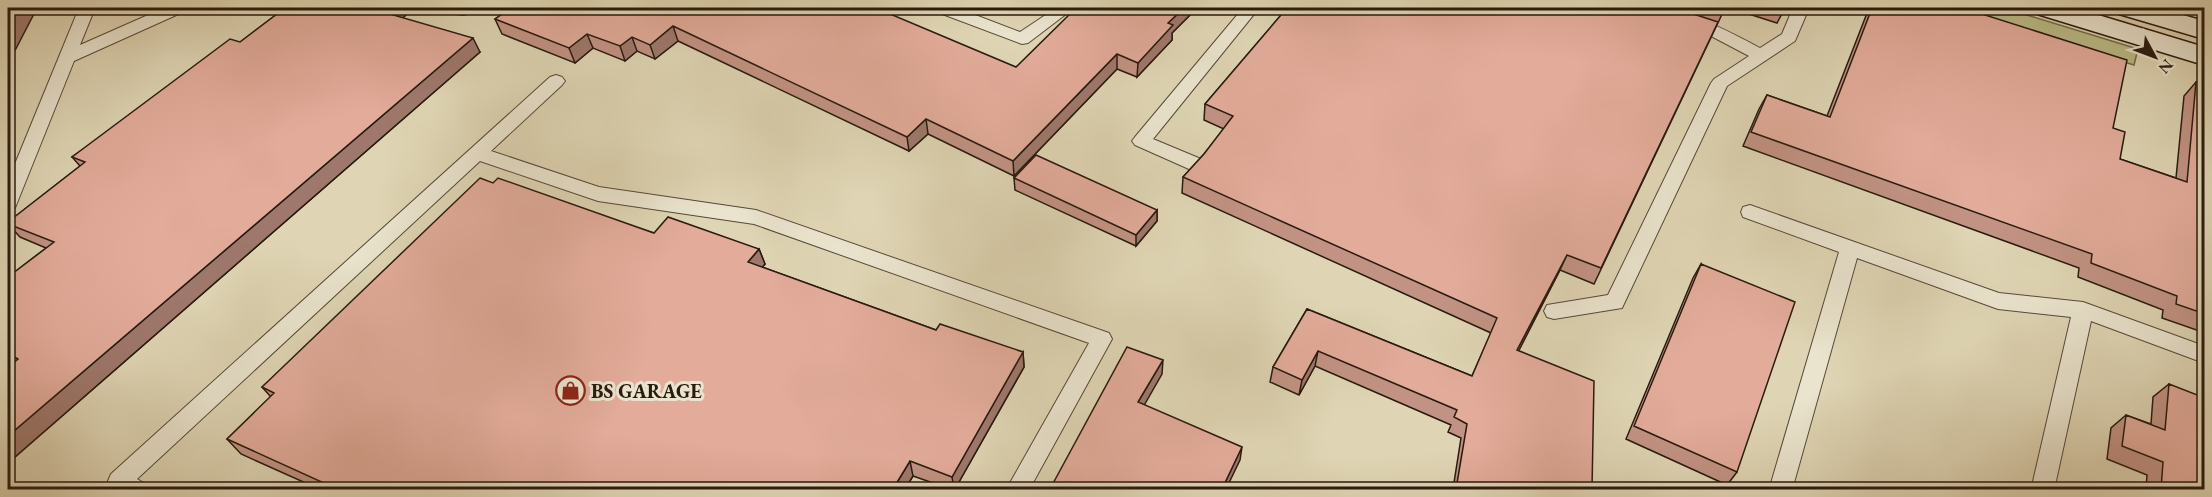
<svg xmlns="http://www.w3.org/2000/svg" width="2212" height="497" font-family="'EB Garamond',serif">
  <rect width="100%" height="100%" fill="#dfd5b4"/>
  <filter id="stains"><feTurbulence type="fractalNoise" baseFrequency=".00333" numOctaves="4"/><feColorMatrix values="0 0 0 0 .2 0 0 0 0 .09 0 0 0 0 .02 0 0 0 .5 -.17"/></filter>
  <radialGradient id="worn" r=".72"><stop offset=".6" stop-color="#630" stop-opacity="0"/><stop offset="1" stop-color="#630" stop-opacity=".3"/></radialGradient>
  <path fill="#babb87" stroke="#726a4b" stroke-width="1.5" d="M 1949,8 L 2004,8 L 2138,49 L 2134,65 Z"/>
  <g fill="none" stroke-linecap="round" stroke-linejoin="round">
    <defs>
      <path id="service" d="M 79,8 L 95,8 L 80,45 L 164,8 L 185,8 L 183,12 L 74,61 L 17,203 L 15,208 L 8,210 L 8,181 Z
        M 457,8 L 473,8 C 469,15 465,16 457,14 L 455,10 Z
        M 935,8 L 957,8 L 1020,32 L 1056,8 L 1074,8 L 1028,43 L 1022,44 L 937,12 Z
        M 1243,8 L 1259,8 L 1153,139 L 1201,159 L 1204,164 L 1201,169 L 1195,171 L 1189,169 L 1135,145 L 1132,141 L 1135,137 Z
        M 1639,8 C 1678,4 1726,30 1760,48 L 1782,34 L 1793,8 L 1809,8 L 1795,41 L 1727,86 L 1622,308 L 1554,319 L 1547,317 L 1544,311 L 1547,305 L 1608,295 L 1711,83 L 1714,79 L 1749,56 L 1711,36 L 1641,12 Z
        M 556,75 L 562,77 L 565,81 L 562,85 L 491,151 L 599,187 L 756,210 L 1109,333 L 1112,339 L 1029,490 L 1006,490 L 1089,343 L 754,224 L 598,201 L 480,161 L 137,479 L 144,483 L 147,490 L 111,488 L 108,481 L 111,474 L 550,77 Z
        M 1750,205 L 1999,293 L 2083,302 L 2204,346 L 2204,363 L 2091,321 L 2054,490 L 2031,490 L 2071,317 L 1998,309 L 1857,258 L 1792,490 L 1769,490 L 1839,252 L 1743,217 L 1741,212 L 1743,207 Z"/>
      <path id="secondary" d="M 2033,8 L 2075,8 L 2204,47 L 2204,65 L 2037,14 Z
        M 2115,8 L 2158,8 L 2204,21 L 2204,39 L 2119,14 Z"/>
    </defs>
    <use href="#service" stroke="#564938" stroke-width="2"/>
    <use href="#secondary" stroke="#291a0f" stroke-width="3"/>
    <use href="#service" fill="#eae4ce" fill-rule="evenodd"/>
    <use href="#secondary" fill="#eae4ce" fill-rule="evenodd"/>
  </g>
  <path fill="#c29384" stroke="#291a0f" stroke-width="1.5" d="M 285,8 L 415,8 L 402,18 L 480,52 L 8,463 L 8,367 L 14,362 L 8,359 L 8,277 L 46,248 L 20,237 L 8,224 L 8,222 L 80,166 L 72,157 L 240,42 Z
    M 511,8 L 1016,67 L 1133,8 L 1197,8 L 1172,33 L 1172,40 L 1137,77 L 1117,69 L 1014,176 L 928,134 L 909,151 L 678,41 L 655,59 L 637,51 L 625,61 L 593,48 L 575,63 L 502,34 L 495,19 Z
    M 1287,8 L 1725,8 L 1594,284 L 1560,270 L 1518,351 L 1592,489 L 1453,489 L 1461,438 L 1448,432 L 1451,425 L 1315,366 L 1299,395 L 1270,382 L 1273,367 L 1307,309 L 1472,376 L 1491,333 L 1182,193 L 1183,177 L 1204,154 L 1224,129 L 1204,120 L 1205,104 Z
    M 1730,8 L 1785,8 L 1777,23 Z
    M 1869,8 L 1963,8 L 2113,128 L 2120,159 L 2176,178 L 2184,96 L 2196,82 L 2205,84 L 2205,333 L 2162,318 L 2163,310 L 2078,277 L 2079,268 L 1743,146 L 1759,109 L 1767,95 L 1827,116 Z
    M 1014,178 L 1157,210 L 1157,221 L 1136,246 L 1015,190 Z
    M 493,183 L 654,233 L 759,249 L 765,264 L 762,267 L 936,330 L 1023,352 L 1024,367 L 955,489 L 950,489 L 913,476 L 905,489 L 319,489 L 241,454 L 227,439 L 271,397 L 262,387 Z
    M 1701,264 L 1737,472 L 1727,485 L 1626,439 L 1693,278 Z
    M 2169,384 L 2205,489 L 2146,489 L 2147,475 L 2107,459 L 2111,428 L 2126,415 L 2151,424 L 2153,397 Z"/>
  <path fill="#9e786c" stroke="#291a0f" stroke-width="1.5" d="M 16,8 L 37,8 L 8,64 L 8,22 Z
    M 389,8 L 415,8 L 391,27 L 383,12 Z
    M 1184,8 L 1197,8 L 1172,33 L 1172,40 L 1137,77 L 1138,63 L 1168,23 Z
    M 673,26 L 678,41 L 655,59 L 650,45 Z
    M 587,34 L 593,48 L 575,63 L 569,48 Z
    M 632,37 L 637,51 L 625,61 L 620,46 Z
    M 473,38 L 480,52 L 8,463 L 8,436 Z
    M 1117,54 L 1117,69 L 1014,176 L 1013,161 Z
    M 926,119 L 928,134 L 909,151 L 907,137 Z
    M 1157,210 L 1157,221 L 1136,246 L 1136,235 Z
    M 759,249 L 765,264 L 753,278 L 748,262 Z
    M 1567,255 L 1560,270 L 1511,366 L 1517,350 Z
    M 1318,351 L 1315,366 L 1299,395 L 1302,380 Z
    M 1023,352 L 1024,367 L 955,489 L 954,489 L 952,477 Z
    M 1163,360 L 1162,374 L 1138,416 L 1138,402 Z
    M 1242,447 L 1240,460 L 1226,489 L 1222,489 Z
    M 910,461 L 913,476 L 905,489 L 893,489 Z"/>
  <path fill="#e2ab9a" stroke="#291a0f" stroke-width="1.5" d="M 8,8 L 16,8 L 8,22 Z
    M 285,8 L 389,8 L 383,12 L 473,38 L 8,436 L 8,367 L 18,359 L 8,353 L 8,277 L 54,242 L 8,224 L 8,222 L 85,162 L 72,157 L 230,39 L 240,42 Z
    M 511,8 L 876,8 L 1016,67 L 1076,8 L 1128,8 L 1132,9 L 1133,8 L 1184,8 L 1168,23 L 1173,25 L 1138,63 L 1117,54 L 1013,161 L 926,119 L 907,137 L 673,26 L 650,45 L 632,37 L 620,46 L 587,34 L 569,48 L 495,19 Z
    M 1287,8 L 1675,8 L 1718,22 L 1601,268 L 1567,255 L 1517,350 L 1594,381 L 1592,489 L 1456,489 L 1467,424 L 1454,417 L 1457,410 L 1318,351 L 1302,380 L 1273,367 L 1307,309 L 1472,376 L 1497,318 L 1183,177 L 1204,154 L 1233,116 L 1205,104 Z
    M 1872,8 L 1963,8 L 2127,60 L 2113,128 L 2125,132 L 2120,159 L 2187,182 L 2196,82 L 2205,84 L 2205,314 L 2176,304 L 2177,296 L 2091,263 L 2092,254 L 1751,132 L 1767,95 L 1830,117 Z
    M 1036,155 L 1157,210 L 1136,235 L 1014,178 Z
    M 480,178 L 493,183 L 498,178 L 654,233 L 668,217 L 759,249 L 748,262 L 936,330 L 940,324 L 1023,352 L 952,477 L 910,461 L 893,489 L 337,489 L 227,439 L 274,393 L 262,387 Z
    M 1701,264 L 1795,302 L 1737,472 L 1634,426 Z
    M 1127,347 L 1163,360 L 1138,402 L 1242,447 L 1222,489 L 1050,489 Z
    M 2169,384 L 2205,398 L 2205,489 L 2161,489 L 2163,462 L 2122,446 L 2126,415 L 2165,430 Z"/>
  <defs>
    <symbol id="shop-ring" viewBox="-11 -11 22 22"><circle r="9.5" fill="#eae4ce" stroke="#8f2418" stroke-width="1.5"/><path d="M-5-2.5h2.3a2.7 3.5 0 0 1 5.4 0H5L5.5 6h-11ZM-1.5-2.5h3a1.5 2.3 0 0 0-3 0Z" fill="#8f2418"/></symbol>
  </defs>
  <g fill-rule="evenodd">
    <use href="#shop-ring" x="554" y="374" width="33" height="33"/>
  </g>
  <g text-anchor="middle" stroke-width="6" stroke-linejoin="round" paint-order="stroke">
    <g font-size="20" font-weight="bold" fill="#291a0f" stroke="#eae4ce" text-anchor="start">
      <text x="591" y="398">BS GARAGE</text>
    </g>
  </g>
  <rect width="2212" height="497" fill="none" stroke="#dfd5b4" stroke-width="30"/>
  <rect x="9" y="9" width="2194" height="479" fill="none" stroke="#291a0f" stroke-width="3"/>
  <rect x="15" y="15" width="2182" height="467" fill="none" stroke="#291a0f" stroke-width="1.5"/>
  <g transform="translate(2155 57) rotate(131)" stroke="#eae4ce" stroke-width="4.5" paint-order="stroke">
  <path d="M0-4.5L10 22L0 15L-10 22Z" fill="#291a0f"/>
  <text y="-9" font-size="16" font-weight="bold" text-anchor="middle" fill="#291a0f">N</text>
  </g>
  <rect width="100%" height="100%" filter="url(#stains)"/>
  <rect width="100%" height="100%" fill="url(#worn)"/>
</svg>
